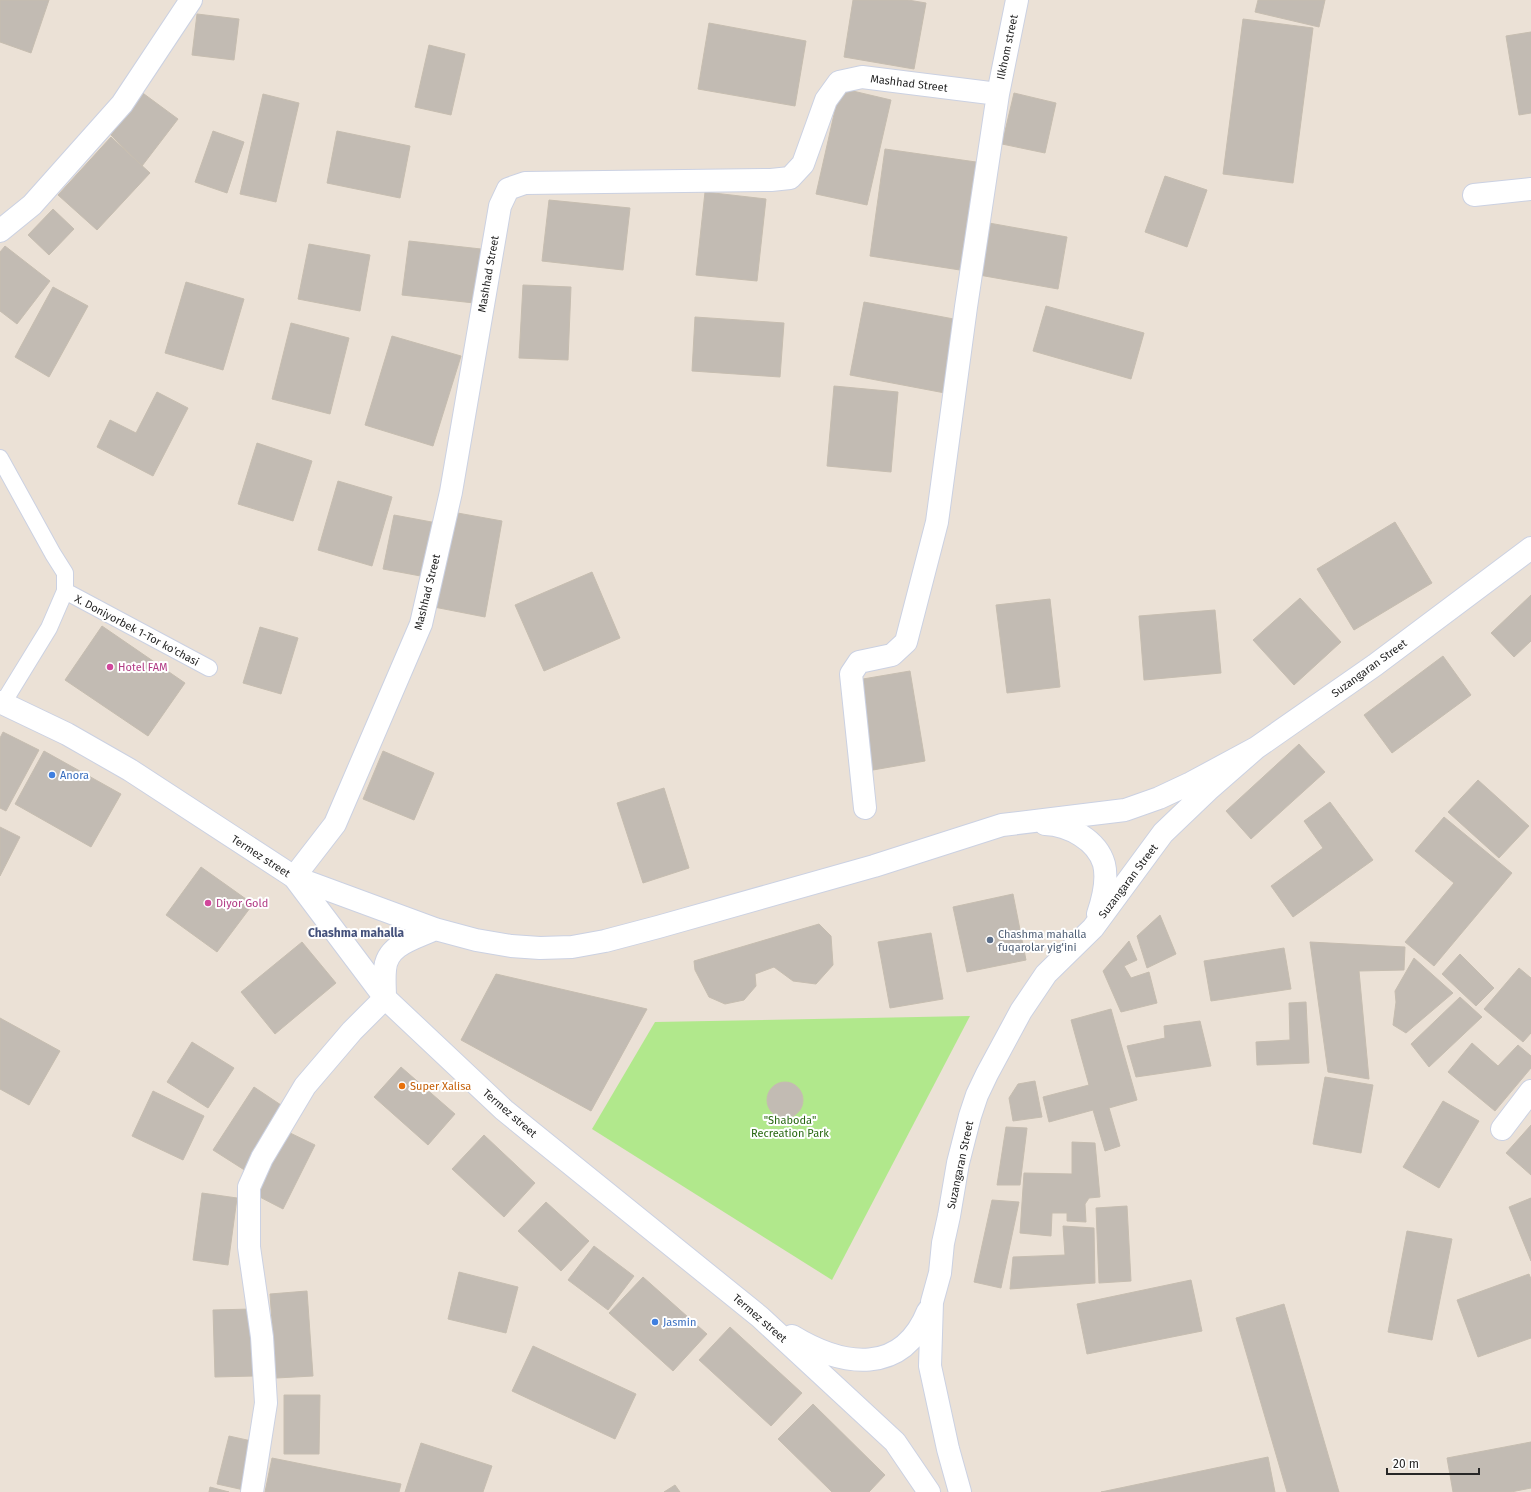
<svg xmlns="http://www.w3.org/2000/svg" width="1531" height="1492" font-family="'Fira Sans',sans-serif">
  <rect width="100%" height="100%" fill="#ebe1d6"/>
  <path fill="#b1e88c" d="M 970,1016 L 832,1280 L 592,1129 L 655,1022 Z"/>
  <path fill="#c2bbb3" stroke="#c6bdb0" d="M 0,0 L 49,0 L 31,53 L 0,42 Z
    M 853,0 L 908,0 L 926,3 L 914,69 L 844,57 Z
    M 1258,0 L 1325,0 L 1319,27 L 1255,12 Z
    M 197,14 L 239,19 L 234,60 L 192,55 Z
    M 1243,19 L 1313,28 L 1293,183 L 1223,174 Z
    M 709,23 L 806,41 L 795,106 L 698,89 Z
    M 1531,32 L 1531,113 L 1519,115 L 1506,36 Z
    M 429,45 L 465,54 L 451,115 L 415,107 Z
    M 840,88 L 891,100 L 867,205 L 816,194 Z
    M 140,91 L 178,119 L 142,166 L 111,135 Z
    M 1014,93 L 1056,103 L 1045,153 L 1002,144 Z
    M 263,94 L 299,103 L 276,202 L 240,194 Z
    M 213,131 L 244,142 L 227,193 L 195,182 Z
    M 337,131 L 410,146 L 400,198 L 327,183 Z
    M 111,137 L 150,173 L 97,230 L 58,195 Z
    M 885,149 L 976,162 L 960,270 L 870,256 Z
    M 1165,176 L 1207,190 L 1187,247 L 1145,232 Z
    M 705,192 L 766,199 L 757,281 L 696,275 Z
    M 549,200 L 630,208 L 623,270 L 542,261 Z
    M 53,209 L 74,229 L 49,255 L 28,235 Z
    M 989,223 L 1067,237 L 1058,289 L 979,275 Z
    M 409,241 L 481,249 L 474,303 L 402,295 Z
    M 309,244 L 370,255 L 360,311 L 298,299 Z
    M 5,246 L 50,281 L 17,324 L 0,311 L 0,252 Z
    M 186,282 L 244,299 L 223,370 L 165,353 Z
    M 523,285 L 571,287 L 568,360 L 519,358 Z
    M 53,287 L 88,306 L 49,377 L 15,357 Z
    M 864,302 L 959,320 L 945,393 L 850,375 Z
    M 1046,306 L 1144,333 L 1131,379 L 1033,351 Z
    M 695,317 L 784,323 L 780,377 L 692,371 Z
    M 291,323 L 349,338 L 330,414 L 272,399 Z
    M 392,336 L 461,356 L 433,446 L 365,425 Z
    M 834,386 L 898,392 L 891,472 L 827,466 Z
    M 157,392 L 188,408 L 153,476 L 97,447 L 110,420 L 136,433 Z
    M 257,443 L 312,461 L 293,521 L 238,504 Z
    M 338,481 L 392,497 L 372,566 L 318,550 Z
    M 452,512 L 502,521 L 485,617 L 434,607 Z
    M 394,515 L 437,523 L 426,577 L 383,569 Z
    M 1395,522 L 1432,583 L 1354,630 L 1317,569 Z
    M 592,572 L 620,638 L 544,671 L 515,605 Z
    M 1531,595 L 1531,641 L 1514,657 L 1491,633 Z
    M 1300,598 L 1341,642 L 1294,685 L 1253,640 Z
    M 1050,599 L 1060,687 L 1007,693 L 996,605 Z
    M 1215,610 L 1221,673 L 1144,680 L 1139,616 Z
    M 102,626 L 185,683 L 148,736 L 65,680 Z
    M 260,627 L 298,638 L 281,694 L 243,683 Z
    M 1443,656 L 1471,695 L 1392,753 L 1364,715 Z
    M 910,671 L 925,761 L 873,770 L 857,680 Z
    M 3,732 L 39,750 L 6,811 L 0,808 L 0,738 Z
    M 1299,744 L 1325,772 L 1251,839 L 1226,811 Z
    M 44,751 L 121,794 L 91,847 L 15,804 Z
    M 383,751 L 434,773 L 414,820 L 363,799 Z
    M 1478,780 L 1529,826 L 1499,858 L 1448,812 Z
    M 664,788 L 689,868 L 643,883 L 617,803 Z
    M 1330,802 L 1373,860 L 1293,917 L 1271,886 L 1323,848 L 1304,821 Z
    M 1444,817 L 1512,873 L 1434,966 L 1405,942 L 1454,883 L 1415,851 Z
    M 0,827 L 20,837 L 0,876 Z
    M 201,867 L 253,904 L 217,952 L 166,915 Z
    M 1013,894 L 1026,960 L 967,972 L 953,907 Z
    M 1160,915 L 1176,954 L 1147,968 L 1137,936 Z
    M 819,924 L 831,936 L 833,965 L 816,984 L 793,981 L 774,967 L 755,974 L 756,986 L 744,1000 L 725,1004 L 709,997 L 695,970 L 694,961 Z
    M 931,933 L 943,999 L 890,1008 L 878,942 Z
    M 1129,941 L 1137,960 L 1124,966 L 1131,978 L 1149,972 L 1157,1003 L 1121,1012 L 1103,971 Z
    M 302,942 L 336,983 L 275,1034 L 241,992 Z
    M 1310,942 L 1405,947 L 1404,970 L 1359,971 L 1369,1079 L 1328,1072 Z
    M 1284,948 L 1291,989 L 1211,1001 L 1204,961 Z
    M 1460,954 L 1494,988 L 1476,1006 L 1442,974 Z
    M 1414,958 L 1453,993 L 1406,1033 L 1393,1025 L 1396,1002 L 1395,991 Z
    M 1519,968 L 1531,978 L 1531,1033 L 1523,1042 L 1484,1009 Z
    M 496,974 L 647,1009 L 591,1111 L 461,1040 Z
    M 1460,997 L 1482,1017 L 1429,1067 L 1411,1044 Z
    M 1306,1002 L 1309,1063 L 1257,1065 L 1256,1042 L 1290,1040 L 1289,1003 Z
    M 1111,1009 L 1137,1100 L 1109,1108 L 1120,1146 L 1105,1151 L 1093,1110 L 1049,1122 L 1043,1097 L 1089,1085 L 1071,1020 Z
    M 0,1018 L 60,1051 L 29,1105 L 0,1089 Z
    M 1200,1021 L 1211,1066 L 1136,1077 L 1127,1046 L 1165,1038 L 1164,1026 Z
    M 192,1042 L 234,1068 L 208,1108 L 167,1082 Z
    M 1472,1043 L 1498,1066 L 1518,1045 L 1531,1056 L 1531,1068 L 1495,1111 L 1448,1072 Z
    M 401,1067 L 455,1114 L 428,1145 L 374,1097 Z
    M 1325,1077 L 1373,1085 L 1361,1153 L 1313,1144 Z
    M 1035,1081 L 1042,1117 L 1013,1121 L 1009,1098 L 1018,1084 Z
    M767 1100a18 18 0 1 1 36 0a18 18 0 1 1-36 0Z
    M 254,1087 L 287,1109 L 246,1171 L 213,1150 Z
    M 153,1091 L 204,1116 L 183,1160 L 132,1136 Z
    M 1443,1101 L 1479,1121 L 1439,1188 L 1403,1167 Z
    M 1531,1125 L 1531,1175 L 1506,1153 Z
    M 1006,1127 L 1027,1128 L 1020,1185 L 997,1185 Z
    M 286,1131 L 315,1145 L 283,1209 L 254,1194 Z
    M 484,1135 L 535,1183 L 504,1217 L 452,1169 Z
    M 1072,1142 L 1095,1143 L 1100,1197 L 1089,1198 L 1085,1204 L 1086,1222 L 1067,1221 L 1067,1213 L 1052,1213 L 1051,1236 L 1020,1233 L 1024,1173 L 1072,1174 Z
    M 202,1193 L 237,1198 L 228,1265 L 193,1260 Z
    M 1531,1198 L 1531,1261 L 1509,1207 Z
    M 992,1200 L 1019,1202 L 1001,1288 L 974,1282 Z
    M 546,1202 L 589,1241 L 561,1271 L 518,1231 Z
    M 1127,1206 L 1131,1281 L 1099,1283 L 1096,1208 Z
    M 1063,1226 L 1094,1228 L 1095,1283 L 1010,1289 L 1013,1257 L 1065,1255 Z
    M 1407,1231 L 1452,1239 L 1432,1340 L 1388,1332 Z
    M 594,1246 L 634,1276 L 608,1310 L 568,1280 Z
    M 459,1272 L 518,1287 L 506,1333 L 448,1319 Z
    M 1529,1274 L 1531,1279 L 1531,1338 L 1478,1357 L 1457,1300 Z
    M 643,1277 L 707,1334 L 673,1371 L 609,1313 Z
    M 1191,1280 L 1202,1331 L 1087,1354 L 1077,1304 Z
    M 307,1291 L 313,1376 L 276,1378 L 270,1294 Z
    M 1284,1304 L 1339,1492 L 1287,1492 L 1236,1318 Z
    M 252,1309 L 254,1376 L 215,1377 L 213,1310 Z
    M 730,1327 L 802,1393 L 771,1426 L 699,1360 Z
    M 533,1346 L 636,1394 L 615,1439 L 512,1391 Z
    M 284,1395 L 320,1395 L 319,1454 L 284,1454 Z
    M 813,1404 L 885,1475 L 869,1492 L 832,1492 L 778,1439 Z
    M 229,1436 L 256,1442 L 244,1490 L 217,1484 Z
    M 1531,1442 L 1531,1488 L 1511,1492 L 1453,1492 L 1447,1458 Z
    M 421,1443 L 492,1466 L 483,1492 L 405,1492 Z
    M 1268,1457 L 1275,1492 L 1101,1492 Z
    M 272,1458 L 401,1484 L 399,1492 L 265,1492 Z
    M 675,1485 L 680,1492 L 664,1492 Z
    M 210,1487 L 229,1492 L 209,1492 Z"/>
  <g fill="none" stroke-linecap="round" stroke-linejoin="round">
    <defs>
      <path id="lane" d="M 0,458 L 53,554 L 65,573 L 65,591 L 49,628 L 3,703
        M 65,591 L 209,668"/>
      <path id="street" d="M 1474,195 L 1531,189
        M 0,231 L 32,205 L 122,104 L 191,0
        M 865,808 L 851,674 L 859,662 L 892,655 L 906,642 L 937,522 L 966,307 L 998,94 L 1017,0
        M 294,877 L 335,824 L 421,624 L 451,492 L 500,206 L 508,189 L 525,183 L 771,180 L 790,178 L 803,164 L 826,100 L 839,82 L 862,77 L 998,94
        M 1502,1129 L 1531,1091
        M 252,1492 L 266,1403 L 262,1337 L 249,1247 L 249,1187 L 262,1158 L 305,1086 L 352,1031 L 385,998"/>
      <path id="secondary" d="M 0,702 L 67,734 L 130,770 L 294,877 L 435,929 L 476,940 L 511,946 L 540,948 L 572,947 L 605,941 L 658,927 L 874,866 L 1002,825 L 1125,810 L 1159,798 L 1191,783 L 1256,748
        M 1045,824 C 1069,825 1097,840 1104,864 C 1108,880 1103,899 1098,914
        M 294,877 L 385,998 L 504,1110 L 760,1317 L 895,1442 L 929,1492
        M 385,998 C 385,989 384,979 385,970 C 386,944 417,938 435,929
        M 792,1336 C 843,1367 902,1376 928,1311
        M 960,1492 L 948,1449 L 930,1366 L 932,1302 L 940,1273 L 943,1243 L 949,1216 L 958,1163 L 970,1116 L 977,1095 L 987,1074 L 1021,1011 L 1046,974 L 1093,928 L 1163,833 L 1208,790 L 1256,748 L 1375,665 L 1531,548"/>
    </defs>
    <use href="#lane" stroke="#cbd1e2" stroke-width="18"/>
    <use href="#street" stroke="#cbd1e2" stroke-width="24"/>
    <use href="#secondary" stroke="#cbd1e2" stroke-width="24"/>
    <use href="#lane" stroke="#fff" stroke-width="16"/>
    <use href="#street" stroke="#fff" stroke-width="22"/>
    <use href="#secondary" stroke="#fff" stroke-width="22"/>
  </g>
  <g fill="#d1479c" stroke="#fff" stroke-width="1.5">
    <circle cx="110" cy="667" r="4"/>
    <circle cx="208" cy="903" r="4"/>
  </g>
  <g fill="#3f7fe0" stroke="#fff" stroke-width="1.5">
    <circle cx="52" cy="775" r="4"/>
    <circle cx="655" cy="1322" r="4"/>
  </g>
  <circle fill="#5c6f8a" stroke="#fff" stroke-width="1.5" cx="990" cy="940" r="4"/>
  <circle fill="#e8710a" stroke="#fff" stroke-width="1.5" cx="402" cy="1086" r="4"/>
  <g text-anchor="middle" stroke-width="4" stroke-linejoin="round" paint-order="stroke">
    <g font-size="11" fill="#272727" stroke="#fff">
      <text transform="translate(1007 47) rotate(-78)" y="4">Ilkhom street</text>
      <text transform="translate(909 83) rotate(7)" y="4">Mashhad Street</text>
      <text transform="translate(488 274) rotate(-80)" y="4">Mashhad Street</text>
      <text transform="translate(427 592) rotate(-76)" y="4">Mashhad Street</text>
      <text transform="translate(137 630) rotate(28)" y="4">X. Doniyorbek 1-Tor ko'chasi</text>
      <text transform="translate(1369 668) rotate(-36)" y="4">Suzangaran Street</text>
      <text transform="translate(261 856) rotate(33)" y="4">Termez street</text>
      <text transform="translate(1128 881) rotate(-53)" y="4">Suzangaran Street</text>
      <text transform="translate(510 1113) rotate(41)" y="4">Termez street</text>
      <text transform="translate(960 1165) rotate(-78)" y="4">Suzangaran Street</text>
      <text transform="translate(760 1318) rotate(41)" y="4">Termez street</text>
    </g>
    <g font-size="11" fill="#b23c85" stroke="#fff" text-anchor="start">
      <text x="118" y="671">Hotel FAM</text>
      <text x="216" y="907">Diyor Gold</text>
    </g>
    <g font-size="11" fill="#366cbe" stroke="#fff" text-anchor="start">
      <text x="60" y="779">Anora</text>
      <text x="663" y="1326">Jasmin</text>
    </g>
    <g font-size="11" fill="#4e5e75" stroke="#fff" text-anchor="start">
      <text x="998" y="938">Chashma mahalla<tspan x="998" dy="13">fuqarolar yig'ini</tspan></text>
    </g>
    <g font-size="11" fill="#c56008" stroke="#fff" text-anchor="start">
      <text x="410" y="1090">Super Xalisa</text>
    </g>
    <g font-size="11" fill="#296812" stroke="#fff">
      <text x="790" y="1124">"Shaboda"<tspan x="790" dy="13">Recreation Park</tspan></text>
    </g>
    <g font-size="12" font-weight="bold" fill="#44517b" stroke="#fff">
      <text x="356" y="937">Chashma mahalla</text>
    </g>
  </g>
  <path d="M1387 1468v6h92v-6" fill="none" stroke="#272727" stroke-width="2"/>
  <text x="1393" y="1468" font-size="12" fill="#272727" stroke="#ffffff" stroke-width="3" paint-order="stroke">20 m</text>
</svg>
